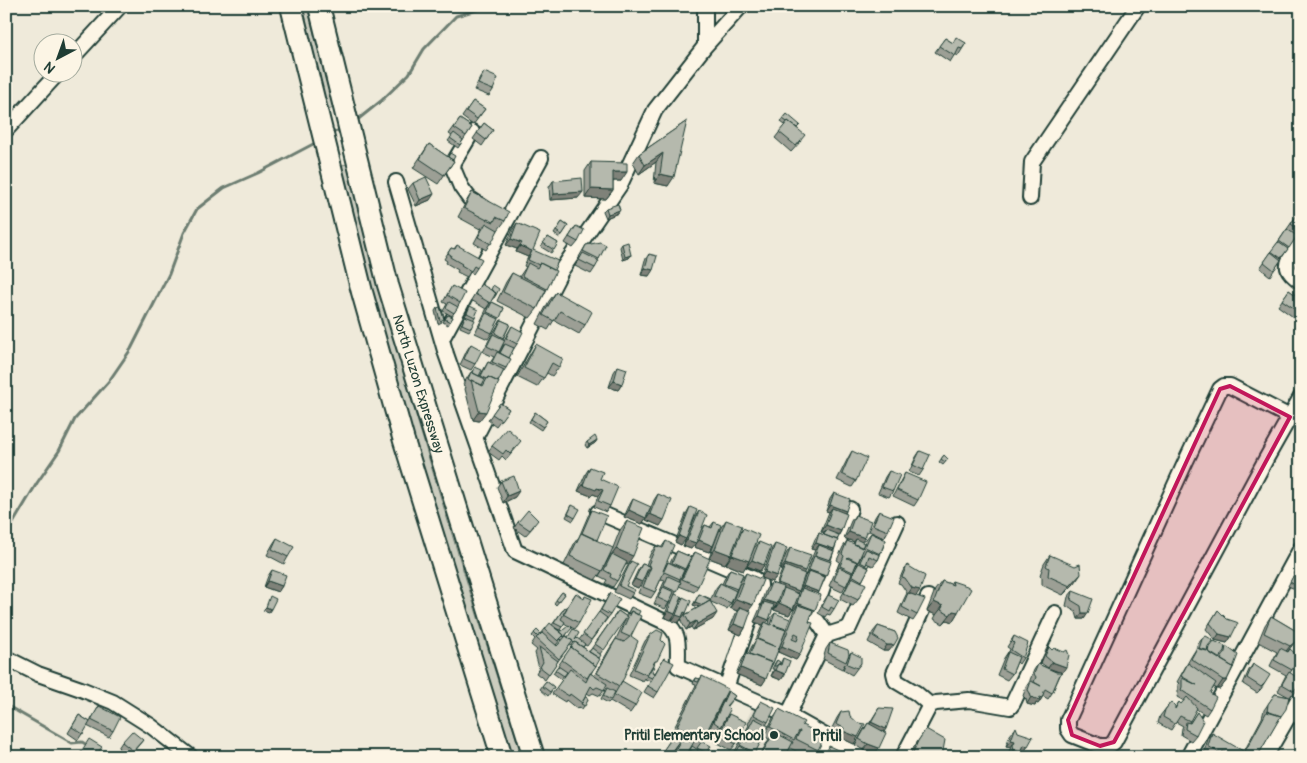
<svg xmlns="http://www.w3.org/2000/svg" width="1307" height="763" font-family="Pangolin,sans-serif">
  <rect width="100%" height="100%" fill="#efeada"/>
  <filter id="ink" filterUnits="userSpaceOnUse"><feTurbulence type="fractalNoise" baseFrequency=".02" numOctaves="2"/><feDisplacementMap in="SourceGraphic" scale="10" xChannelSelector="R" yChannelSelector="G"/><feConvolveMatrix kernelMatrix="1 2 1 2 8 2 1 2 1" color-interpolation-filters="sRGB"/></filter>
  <g filter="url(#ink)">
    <path fill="#dedbcc" d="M 753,707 L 823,742 L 816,757 L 729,757 L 742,728 Z"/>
    <path fill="#cccdbf" stroke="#76857a" d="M 297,6 L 307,6 L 333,108 L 324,112 Z
      M 348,164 C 396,364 460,560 522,757 L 510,757 L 445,553 L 336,166 Z"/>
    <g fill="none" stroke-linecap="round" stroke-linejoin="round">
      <path stroke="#6c7d71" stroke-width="3" d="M 356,121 L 381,101 L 409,74 L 424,49 L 456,16 L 490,6
        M 329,135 L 341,129
        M 6,533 L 12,525 L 37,483 L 59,451 L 75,419 L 109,381 L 131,349 L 169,274 L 184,233 L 197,209 L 224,188 L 258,173 L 317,142
        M 6,705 L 72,743 L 82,742 L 89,746
        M 96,751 L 106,757"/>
      <defs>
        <path id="minor" d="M 705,6 L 705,46
          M 72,58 L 120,6
          M 6,130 L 59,72
          M 472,132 L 454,162 L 453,168 L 461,187 L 469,198 L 484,208
          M 396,182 L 446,354 L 515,551 L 665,622 C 682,634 677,647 678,666 L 788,715 L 863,757
          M 1030,198 L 1032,162 L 1138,6
          M 1301,244 C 1295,251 1282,264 1291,273 C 1293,276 1298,279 1301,282
          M 442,339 L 541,158
          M 1290,417 L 1230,386 L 1224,386 L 1220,389 L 1185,463 L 1068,720 L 1068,729 L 1072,735 L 1100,746 L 1109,746 L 1114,742 L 1266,459 L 1301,397
          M 476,436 L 561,271 L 620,185 L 655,110 L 705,46 L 741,6
          M 598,512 L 754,579 L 760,584 L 760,588 L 726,688
          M 928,597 L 894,673 L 896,681 L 916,693 L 930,705
          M 827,635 L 813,615 L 850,509
          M 6,658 L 38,674 L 81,689 L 113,702 L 151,726 L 191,757
          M 1301,694 L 1291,712 L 1301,718
          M 788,715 L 827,635 L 849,628 L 897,523
          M 820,757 L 829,738
          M 903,757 L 930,705 L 936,703 L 969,700 L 1010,707 L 1013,703 L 1055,613
          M 1188,757 L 1301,548
          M 1265,757 L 1291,712"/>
        <g id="highway">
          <path d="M 291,6 L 362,292 L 404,441 L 502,757"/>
          <path id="s1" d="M 319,6 L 388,285 L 534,757"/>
        </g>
      </defs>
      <use href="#minor" stroke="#1f3d34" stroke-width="18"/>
      <use href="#highway" stroke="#1f3d34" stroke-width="24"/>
      <use href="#minor" stroke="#fcf5e5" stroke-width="14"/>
      <use href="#highway" stroke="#fcf5e5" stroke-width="20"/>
    </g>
    <path fill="#9c9f95" stroke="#1f3d34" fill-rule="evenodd" d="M 945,38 L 953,43 L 966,43 L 958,56 L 955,54 L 950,62 L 935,52 Z
      M 484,72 L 493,90 L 489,96 L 474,90 L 480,78 Z
      M 473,101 L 485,109 L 473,125 L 462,117 Z
      M 787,114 L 797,128 L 801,141 L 791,152 L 775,138 L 785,125 L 781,122 Z
      M 460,119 L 472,127 L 458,148 L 448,141 L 452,136 L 449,134 Z
      M 687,121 L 668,186 L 654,183 L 656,162 L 639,174 L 633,163 L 639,154 Z
      M 484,123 L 493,130 L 482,146 L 473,139 Z
      M 429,144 L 454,161 L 438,184 L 413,168 Z
      M 591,162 L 621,181 L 613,181 L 613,190 L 606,199 L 585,198 L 585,171 Z
      M 553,181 L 578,198 L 550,200 L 549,187 Z
      M 413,183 L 430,200 L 416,206 L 408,189 Z
      M 472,192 L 505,221 L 498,230 L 486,250 L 474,243 L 482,228 L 481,228 L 480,229 L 458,217 L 466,202 Z
      M 606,208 L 618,213 L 606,218 L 603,211 Z
      M 1301,209 L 1301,229 L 1281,259 L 1281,260 L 1270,276 L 1260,268 Z
      M 562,222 L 568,226 L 560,238 L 554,234 Z
      M 517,223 L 533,250 L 554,270 L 547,289 L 537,309 L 530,318 L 497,301 L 506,282 L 512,273 L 519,277 L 526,267 L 524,266 L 528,257 L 516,252 L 517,249 L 506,245 L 513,229 Z
      M 576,226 L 578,242 L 573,248 L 565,243 Z
      M 548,237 L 558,243 L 551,253 L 541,247 Z
      M 622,244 L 631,255 L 629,258 L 623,260 L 620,247 Z
      M 457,245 L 477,268 L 473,274 L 470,272 L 467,277 L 457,272 L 458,270 L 446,263 L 447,261 L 444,259 L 451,248 L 454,249 Z
      M 586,245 L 606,245 L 598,260 L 595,268 L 591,274 L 575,266 L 580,257 L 579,257 Z
      M 649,254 L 649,276 L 641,275 L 645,260 Z
      M 481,284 L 496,295 L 494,298 L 493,298 L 486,309 L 471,300 Z
      M 452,286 L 460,303 L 452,316 L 443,311 L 447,304 L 443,302 Z
      M 1289,290 L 1301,299 L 1301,321 L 1300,322 L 1278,306 Z
      M 556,292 L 585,325 L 579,334 L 554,320 L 548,330 L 537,324 L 549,301 Z
      M 492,302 L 504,308 L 492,333 L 488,339 L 475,333 L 487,308 Z
      M 470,306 L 475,317 L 473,320 L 471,328 L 469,331 L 460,327 Z
      M 437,308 L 442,322 L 438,324 L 435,311 Z
      M 448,315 L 453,317 L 448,325 L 443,322 Z
      M 501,320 L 510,324 L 503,339 L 504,340 L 512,326 L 517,344 L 513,350 L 509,358 L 506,368 L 502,374 L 479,421 L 473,420 L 465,389 L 466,387 L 463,385 L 467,378 L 471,372 L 472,372 L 475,367 L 479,376 L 480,376 L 488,362 L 490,363 L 494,357 L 483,352 L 489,340 ZM 503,345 L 504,345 L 500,353 L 499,353 Z
      M 471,344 L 475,364 L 471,370 L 460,365 L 467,350 Z
      M 536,344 L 559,367 L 552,376 L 547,373 L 537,387 L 517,377 L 530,354 Z
      M 618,366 L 622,384 L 618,390 L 609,387 L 614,372 Z
      M 500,403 L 509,409 L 496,426 L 488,420 Z
      M 535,412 L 547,421 L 541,430 L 529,422 Z
      M 597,440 L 595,443 L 587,448 L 585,445 L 587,442 Z
      M 492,446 L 517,447 L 506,460 L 502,456 L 499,460 L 488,452 Z
      M 852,451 L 856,481 L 852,487 L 837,480 L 848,458 Z
      M 920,451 L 923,470 L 919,476 L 909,472 L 916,457 Z
      M 944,455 L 948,459 L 943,465 L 939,462 Z
      M 590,467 L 600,479 L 610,506 L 606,512 L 594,507 L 598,496 L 593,494 L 591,496 L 578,491 L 586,473 Z
      M 889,471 L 893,491 L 889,497 L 878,493 L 885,477 Z
      M 905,473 L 918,500 L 914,506 L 893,496 L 901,480 Z
      M 501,481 L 515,497 L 503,503 L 497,487 Z
      M 834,493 L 846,511 L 845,513 L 841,531 L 839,535 L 826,576 L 818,594 L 815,610 L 811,616 L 809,622 L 800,654 L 796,660 L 778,652 L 786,629 L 773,663 L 762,685 L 736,674 L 742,660 L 746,653 L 748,654 L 752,646 L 756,640 L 761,628 L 763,625 L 754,622 L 761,606 L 760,606 L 766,589 L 771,583 L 776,585 L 782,570 L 780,570 L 786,554 L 790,548 L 804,573 L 797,593 L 798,594 L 799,593 L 810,562 L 815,550 L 811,549 L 815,539 L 819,533 L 823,535 L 824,532 L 821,532 L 829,512 L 826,511 L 830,499 ZM 776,606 L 774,610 L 789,615 L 793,609 L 794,610 L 787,627 L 775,613 L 770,619 L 769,624 L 766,623 L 772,610 Z
      M 658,494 L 660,526 L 646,520 L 654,500 Z
      M 633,499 L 646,518 L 642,524 L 624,517 L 629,506 Z
      M 572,505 L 575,518 L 573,521 L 566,517 Z
      M 690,507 L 681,545 L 675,542 L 686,514 Z
      M 592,510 L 602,571 L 595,580 L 564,565 L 575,542 L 579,537 L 588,516 Z
      M 699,511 L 701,530 L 705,525 L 710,527 L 714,522 L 713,546 L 709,552 L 694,547 L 698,537 L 691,549 L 683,546 L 695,517 Z
      M 879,511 L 888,531 L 884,538 L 869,531 L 875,517 Z
      M 855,515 L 862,542 L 862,548 L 866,539 L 871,533 L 886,540 L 878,560 L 873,566 L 866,563 L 865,566 L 869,568 L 861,582 L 858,600 L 853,606 L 840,599 L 849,582 L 848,581 L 842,592 L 829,586 L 840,562 L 837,560 L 843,547 L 847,541 L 853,544 L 854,542 L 844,538 L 851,521 ZM 862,554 L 856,568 L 849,580 L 852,573 Z
      M 726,520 L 740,533 L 743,528 L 743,571 L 726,564 L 728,560 L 725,564 L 709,558 L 720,529 Z
      M 627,521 L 627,565 L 626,564 L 617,581 L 613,587 L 605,583 L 607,580 L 599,576 L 609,558 L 620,530 Z
      M 518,522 L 534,526 L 525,536 L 514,528 Z
      M 277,538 L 288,557 L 284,564 L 267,555 L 273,544 Z
      M 666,541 L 665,567 L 668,562 L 670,563 L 673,557 L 677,551 L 691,557 L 679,581 L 680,581 L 691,558 L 695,552 L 698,586 L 694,592 L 679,586 L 675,594 L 680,601 L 683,597 L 686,613 L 685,615 L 699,607 L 693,605 L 699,594 L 711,599 L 715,589 L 720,583 L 722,584 L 726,575 L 730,569 L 743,574 L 731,603 L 727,609 L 711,602 L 713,619 L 693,630 L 691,627 L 686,630 L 681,621 L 682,619 L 678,623 L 672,621 L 673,617 L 671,620 L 664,617 L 670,601 L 665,609 L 654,604 L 665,580 L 661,579 L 655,592 L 651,598 L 638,593 L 647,573 L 646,572 L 638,588 L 631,585 L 638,570 L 642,564 L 646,565 L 651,552 L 656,546 L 661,548 Z
      M 759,542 L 764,565 L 760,571 L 747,566 L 754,548 Z
      M 775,544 L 777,576 L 772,582 L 761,578 L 771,550 Z
      M 1050,555 L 1075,583 L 1063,595 L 1042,585 L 1042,577 L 1040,575 L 1044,564 Z
      M 631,561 L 626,586 L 633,593 L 629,599 L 614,592 L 627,567 Z
      M 907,565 L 916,596 L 917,615 L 913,621 L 898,613 L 904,599 L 907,593 L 901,584 L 898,583 L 903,571 Z
      M 272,570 L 282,586 L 278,592 L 264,587 L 268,576 Z
      M 1296,571 L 1297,586 L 1295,589 L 1288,586 Z
      M 746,573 L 749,610 L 745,628 L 741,635 L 729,630 L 737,611 L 730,608 L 740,582 Z
      M 942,581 L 950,584 L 952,581 L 958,612 L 952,622 L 947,620 L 943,624 L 934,619 L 936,615 L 927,611 L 935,590 Z
      M 1073,591 L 1088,613 L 1084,619 L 1078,619 L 1076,612 L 1066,606 L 1068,597 Z
      M 562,592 L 565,594 L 556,605 L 554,603 Z
      M 1301,592 L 1301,600 L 1298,598 Z
      M 576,593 L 579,623 L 575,629 L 570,627 L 566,636 L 575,640 L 579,640 L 597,616 L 610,593 L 610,615 L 587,646 L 585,645 L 583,647 L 589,652 L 618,611 L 627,617 L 626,616 L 631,607 L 638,615 L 631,636 L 622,681 L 635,706 L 630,713 L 610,701 L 608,703 L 601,699 L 605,691 L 604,690 L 600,696 L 593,693 L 590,695 L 587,693 L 586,696 L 588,700 L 582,709 L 579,707 L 577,709 L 566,700 L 565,702 L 552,694 L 565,676 L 564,675 L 561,679 L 553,673 L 572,646 L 570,645 L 555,665 L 545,680 L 536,673 L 539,668 L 535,653 L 537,650 L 531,645 L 535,639 L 532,636 L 537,630 L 541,634 L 545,629 L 552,625 L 565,607 L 566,608 ZM 626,618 L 616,639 L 610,648 L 594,676 L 591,674 L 600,654 ZM 564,623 L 569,626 L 562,631 L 560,630 ZM 561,639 L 562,640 L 557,646 L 556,645 Z
      M 828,595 L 834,609 L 830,615 L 827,614 L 825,617 L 818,613 L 824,601 Z
      M 1218,610 L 1231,637 L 1227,643 L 1215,640 L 1206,629 Z
      M 1271,616 L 1298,632 L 1288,651 L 1297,655 L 1301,650 L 1301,669 L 1295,665 L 1290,673 L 1298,689 L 1293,695 L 1292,694 L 1290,697 L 1289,697 L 1280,717 L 1257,757 L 1241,757 L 1262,718 L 1264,710 L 1275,694 L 1289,697 L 1278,691 L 1286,675 L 1270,666 L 1277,652 L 1258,642 L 1265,625 Z
      M 878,626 L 895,632 L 889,651 L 883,651 L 868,642 L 873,632 Z
      M 650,635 L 661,640 L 652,672 L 655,673 L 664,658 L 658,692 L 654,698 L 644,692 L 652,679 L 650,681 L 645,679 L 646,677 L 643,681 L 629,675 L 645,641 Z
      M 1014,636 L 1023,658 L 1019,664 L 1017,662 L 1012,674 L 1007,680 L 997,675 L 1004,658 L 1008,652 L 1009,652 L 1010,649 L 1007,647 Z
      M 1202,639 L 1208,647 L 1207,651 L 1214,641 L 1224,648 L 1226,646 L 1233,668 L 1227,680 L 1220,689 L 1217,689 L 1214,687 L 1210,693 L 1210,709 L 1206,715 L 1196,709 L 1189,722 L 1190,723 L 1197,712 L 1196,735 L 1191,741 L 1181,735 L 1182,728 L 1183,726 L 1176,722 L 1171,730 L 1158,723 L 1160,716 L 1171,702 L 1175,708 L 1179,702 L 1181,704 L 1184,701 L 1177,697 L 1178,693 L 1178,684 L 1179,683 L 1177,682 L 1191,657 L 1196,649 L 1197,645 Z
      M 830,643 L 848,657 L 851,652 L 861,663 L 852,675 L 843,670 L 845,664 L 842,669 L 823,659 L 826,649 Z
      M 1049,647 L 1062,673 L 1061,673 L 1052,693 L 1048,699 L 1043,696 L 1038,704 L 1036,703 L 1035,706 L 1027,704 L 1026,699 L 1023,696 L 1026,687 L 1030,681 L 1030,680 L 1034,670 L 1038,664 L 1056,672 L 1059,672 L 1048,668 L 1041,663 L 1045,653 Z
      M 783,658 L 785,674 L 781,680 L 771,676 L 774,669 L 772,669 L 775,663 L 777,660 L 780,664 Z
      M 1253,664 L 1265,683 L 1261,689 L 1257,693 L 1243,684 L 1249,670 Z
      M 702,676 L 724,697 L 728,691 L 735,696 L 727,706 L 721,727 L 716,733 L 710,728 L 724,698 L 702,741 L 707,753 L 705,756 L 697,752 L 695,754 L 688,754 L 690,748 L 685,757 L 670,757 L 678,742 L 668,757 L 656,757 L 661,754 L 671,739 L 669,738 L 696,685 L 693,684 L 694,681 L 696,678 L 700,679 Z
      M 546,681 L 554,687 L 548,696 L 540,689 Z
      M 761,701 L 768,722 L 766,725 L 754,754 L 756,757 L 732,757 L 749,725 L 748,724 L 755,710 Z
      M 99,706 L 113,731 L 109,737 L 87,726 L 78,740 L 68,733 L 79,715 L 90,722 Z
      M 879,708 L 884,732 L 875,754 L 863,750 L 855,745 L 864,729 L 868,723 L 869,724 Z
      M 779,709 L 802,725 L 818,750 L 814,757 L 807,757 L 790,748 L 785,757 L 759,757 L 769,739 L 764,736 L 773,718 Z
      M 841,712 L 854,744 L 839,737 L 840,735 L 831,730 L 837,718 Z
      M 729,714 L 736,744 L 731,750 L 714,741 L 725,720 Z
      M 926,729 L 942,756 L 943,757 L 909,757 L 912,750 Z
      M 1015,729 L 1018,732 L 1028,746 L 1024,752 L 1021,752 L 1010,756 L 1009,751 L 1011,747 L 1006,746 L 1010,735 Z
      M 1212,733 L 1239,757 L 1212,757 L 1204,752 L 1208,739 Z
      M 143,740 L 129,757 L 118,748 L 122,742 Z"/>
    <path fill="#7f8279" stroke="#1f3d34" d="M 663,153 L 656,162 L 639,174 L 645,165 Z
      M 613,172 L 627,172 L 621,181 L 607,181 Z
      M 660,174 L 674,177 L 668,186 L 654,183 Z
      M 591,189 L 613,190 L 606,199 L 585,198 Z
      M 583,192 L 578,198 L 550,200 L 554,194 Z
      M 434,194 L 430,200 L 416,206 L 420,200 Z
      M 620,210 L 618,213 L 606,218 L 608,214 Z
      M 511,239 L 522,243 L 517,249 L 506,245 Z
      M 520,246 L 532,251 L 528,257 L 516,252 Z
      M 631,255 L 629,258 L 623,260 L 625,257 Z
      M 645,268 L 653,270 L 649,276 L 641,275 Z
      M 614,381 L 622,384 L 618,390 L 609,387 Z
      M 479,411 L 486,412 L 479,421 L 473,420 Z
      M 597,440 L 595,443 L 587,448 L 589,445 Z
      M 583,485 L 597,488 L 603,490 L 598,496 L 593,494 L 591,496 L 578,491 Z
      M 519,491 L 515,497 L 503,503 L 507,496 Z
      M 830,505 L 846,511 L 842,517 L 832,508 L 829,512 L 826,511 Z
      M 629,510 L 646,518 L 642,524 L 624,517 Z
      M 650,514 L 664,520 L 660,526 L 646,520 Z
      M 826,525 L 841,531 L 837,537 L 826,530 L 824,532 L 821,532 Z
      M 849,532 L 865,538 L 860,544 L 856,539 L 854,542 L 844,538 Z
      M 679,536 L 686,539 L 681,545 L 675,542 Z
      M 687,540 L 696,543 L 691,549 L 683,546 Z
      M 699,540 L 713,546 L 709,552 L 694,547 Z
      M 816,543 L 834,549 L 830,556 L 819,545 L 815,550 L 811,549 Z
      M 616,549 L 633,556 L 627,565 L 610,558 Z
      M 715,549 L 731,555 L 725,564 L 709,558 Z
      M 732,555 L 749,561 L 743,571 L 726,564 Z
      M 752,560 L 764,565 L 760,571 L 747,566 Z
      M 785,564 L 805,571 L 801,577 L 785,566 L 782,570 L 780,570 Z
      M 648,565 L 651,567 L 647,573 L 643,571 Z
      M 809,570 L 826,576 L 821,582 L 809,571 L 805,576 Z
      M 765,572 L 777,576 L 772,582 L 761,578 Z
      M 1081,574 L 1075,583 L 1063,595 L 1070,586 Z
      M 635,579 L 642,582 L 638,588 L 631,585 Z
      M 268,581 L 282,586 L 278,592 L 264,587 Z
      M 778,583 L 799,591 L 794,597 L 784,588 L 782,592 L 774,589 Z
      M 803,586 L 819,592 L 815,598 L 802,588 Z
      M 912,588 L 920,590 L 916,596 L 908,594 Z
      M 736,599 L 753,605 L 746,614 L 740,607 L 737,611 L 730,608 Z
      M 711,600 L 709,603 L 702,608 L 693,605 L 695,602 Z
      M 764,600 L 777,604 L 773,610 L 762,607 L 764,602 L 761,606 L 760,606 Z
      M 934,602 L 943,606 L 936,615 L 927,611 Z
      M 779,603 L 793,609 L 789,615 L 774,610 Z
      M 797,603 L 815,610 L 811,616 L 798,605 L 794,610 L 793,609 Z
      M 266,607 L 271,609 L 269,612 L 263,610 Z
      M 668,611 L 675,614 L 671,620 L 664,617 Z
      M 953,611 L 958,612 L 952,622 L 947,620 L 943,624 Z
      M 684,612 L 686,613 L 678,623 L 672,621 L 676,615 Z
      M 717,613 L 713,619 L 693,630 L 697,624 Z
      M 1082,613 L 1088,613 L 1084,619 L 1078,619 Z
      M 759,616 L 769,620 L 764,626 L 765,622 L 763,625 L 754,622 Z
      M 696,621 L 691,627 L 686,630 L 690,624 Z
      M 734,624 L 745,628 L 741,635 L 729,630 Z
      M 1219,634 L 1231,637 L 1227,643 L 1215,640 Z
      M 1295,642 L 1288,651 L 1283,655 L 1290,646 Z
      M 887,645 L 894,645 L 889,651 L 883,651 Z
      M 782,646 L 800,654 L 796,660 L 778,652 Z
      M 750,654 L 773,663 L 769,669 L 746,660 Z
      M 1052,662 L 1066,667 L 1062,673 L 1048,668 Z
      M 741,668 L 766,679 L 762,685 L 736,674 Z
      M 775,670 L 785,674 L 781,680 L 771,676 Z
      M 1223,680 L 1227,680 L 1220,689 L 1217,689 Z
      M 1031,697 L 1040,697 L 1042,698 L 1038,704 L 1036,703 L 1035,706 L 1027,704 Z
      M 871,722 L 886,729 L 882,735 L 867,729 Z
      M 843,731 L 858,737 L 854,744 L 839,737 Z
      M 1011,740 L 1015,741 L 1011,747 L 1006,746 Z
      M 868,744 L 879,748 L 875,754 L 863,750 Z
      M 1024,745 L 1028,746 L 1024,752 L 1020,752 Z
      M 1014,750 L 1021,752 L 1018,757 L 1010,756 Z"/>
    <path fill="#b5b9ad" stroke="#1f3d34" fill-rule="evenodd" d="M 956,37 L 966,43 L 962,49 L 959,48 L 955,56 L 939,46 L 945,38 L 953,43 Z
      M 484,72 L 498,78 L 493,90 L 478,84 Z
      M 473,101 L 485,109 L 477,119 L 466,111 Z
      M 787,114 L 800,125 L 797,128 L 788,121 L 787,122 L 783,119 Z
      M 460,119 L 472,127 L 466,136 L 454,128 Z
      M 687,121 L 674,177 L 660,174 L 663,153 L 645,165 L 639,154 Z
      M 788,121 L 805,135 L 796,146 L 779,132 Z
      M 484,123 L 493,130 L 486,140 L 477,133 Z
      M 454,133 L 463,140 L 460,145 L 450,138 Z
      M 429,144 L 454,161 L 444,175 L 420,159 Z
      M 450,153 L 455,156 L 453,160 L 448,157 Z
      M 591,162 L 627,163 L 627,172 L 613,172 L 613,190 L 591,189 Z
      M 426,177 L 434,194 L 420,200 L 413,183 Z
      M 582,178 L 583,192 L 554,194 L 553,181 Z
      M 472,192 L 509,212 L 505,221 L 496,217 L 494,222 L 487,219 L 487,220 L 464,208 Z
      M 618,204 L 620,210 L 608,214 L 606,208 Z
      M 1301,210 L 1301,229 L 1300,230 L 1291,224 Z
      M 562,222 L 568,226 L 562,235 L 556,231 Z
      M 486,223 L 498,230 L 491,244 L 478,237 Z
      M 517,223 L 540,233 L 533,250 L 558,261 L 554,270 L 540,263 L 539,265 L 528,260 L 532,251 L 520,246 L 522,243 L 511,239 Z
      M 576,226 L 584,230 L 578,242 L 569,237 Z
      M 1287,229 L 1297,236 L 1289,248 L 1279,241 Z
      M 548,237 L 558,243 L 554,250 L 543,243 Z
      M 600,242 L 606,245 L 599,259 L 583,251 L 586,245 Z
      M 628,242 L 631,255 L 625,257 L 622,244 Z
      M 1278,242 L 1288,249 L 1281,258 L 1271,251 Z
      M 457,245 L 482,259 L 477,268 L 474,266 L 471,271 L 461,265 L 462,264 L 450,257 L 451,255 L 448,253 L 451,248 L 455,249 Z
      M 1271,252 L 1281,260 L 1274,270 L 1264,262 Z
      M 583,253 L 599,261 L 595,268 L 579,260 Z
      M 649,254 L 657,256 L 653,270 L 645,268 Z
      M 528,263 L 537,268 L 540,263 L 556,271 L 547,289 L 522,276 Z
      M 512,273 L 546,290 L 537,309 L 503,292 Z
      M 481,284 L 496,293 L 490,303 L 475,294 Z
      M 493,285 L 499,289 L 496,295 L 495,295 L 496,293 L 491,290 Z
      M 452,286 L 465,293 L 460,303 L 447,295 Z
      M 1289,290 L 1301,299 L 1301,313 L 1282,300 Z
      M 556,292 L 592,312 L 585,325 L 560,311 L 554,321 L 543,315 Z
      M 449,302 L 458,307 L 454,313 L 446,308 Z
      M 492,302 L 504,308 L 500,318 L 487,312 Z
      M 470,306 L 478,310 L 475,317 L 467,313 Z
      M 440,307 L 444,319 L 440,321 L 437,308 Z
      M 486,313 L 499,319 L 492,333 L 479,327 Z
      M 448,315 L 453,317 L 450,322 L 445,319 Z
      M 465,316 L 475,320 L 471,328 L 462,324 Z
      M 501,320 L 510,324 L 503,338 L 495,333 Z
      M 512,326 L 523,332 L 517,344 L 506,338 Z
      M 493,334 L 505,340 L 499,352 L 487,346 Z
      M 471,344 L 482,350 L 475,364 L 464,359 Z
      M 505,344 L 514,348 L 509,358 L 500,353 Z
      M 536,344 L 563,359 L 559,367 L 552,363 L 544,378 L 524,368 Z
      M 497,352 L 511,359 L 506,368 L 492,362 Z
      M 488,362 L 504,370 L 498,382 L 488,377 L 487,379 L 481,376 Z
      M 618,366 L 627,369 L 622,384 L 614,381 Z
      M 475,367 L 482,370 L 479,376 L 473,373 Z
      M 471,372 L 485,379 L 482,385 L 471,380 L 471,381 L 468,379 Z
      M 488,377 L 499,382 L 486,412 L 479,411 L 471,380 L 483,386 Z
      M 500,403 L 509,409 L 501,420 L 492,414 Z
      M 535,412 L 547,421 L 543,427 L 531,419 Z
      M 507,428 L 521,441 L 510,454 L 506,450 L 503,454 L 492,446 Z
      M 595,436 L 597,440 L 589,445 L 587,442 Z
      M 852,451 L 867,458 L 856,481 L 842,474 Z
      M 920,451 L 930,455 L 923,470 L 913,465 Z
      M 944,455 L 948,459 L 945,462 L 941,459 Z
      M 590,467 L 603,472 L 600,479 L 618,487 L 610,506 L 598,501 L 603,490 L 597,488 L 596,490 L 583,485 Z
      M 889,471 L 900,475 L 893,491 L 882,487 Z
      M 905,473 L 926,482 L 918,500 L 897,490 Z
      M 514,476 L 519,491 L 507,496 L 501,481 Z
      M 834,493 L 850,499 L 846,511 L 830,505 Z
      M 658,494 L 672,500 L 664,520 L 650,514 Z
      M 633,499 L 651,507 L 646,518 L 629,510 Z
      M 572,505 L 580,509 L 575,518 L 568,514 Z
      M 690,507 L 697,510 L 686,539 L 679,536 Z
      M 832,508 L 847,514 L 841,531 L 826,525 Z
      M 528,510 L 538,520 L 530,530 L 518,522 Z
      M 592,510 L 607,516 L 597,540 L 582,533 Z
      M 699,511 L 707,515 L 696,543 L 687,540 Z
      M 879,511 L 894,517 L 888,531 L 873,525 Z
      M 855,515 L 871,521 L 865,538 L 849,532 Z
      M 726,520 L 742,526 L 731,555 L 715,549 Z
      M 627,521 L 644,528 L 633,556 L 616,549 Z
      M 714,522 L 721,525 L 713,546 L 699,540 L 705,525 L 712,528 Z
      M 743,528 L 759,535 L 749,561 L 732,555 Z
      M 826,530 L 839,535 L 837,540 L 824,535 Z
      M 581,533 L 613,548 L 602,571 L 570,556 Z
      M 819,533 L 838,540 L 834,549 L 816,543 Z
      M 871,533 L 886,540 L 880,554 L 865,547 Z
      M 277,538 L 294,547 L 288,557 L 272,549 Z
      M 856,539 L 864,543 L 862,548 L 854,544 Z
      M 666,541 L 674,545 L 663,571 L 664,571 L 668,562 L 684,570 L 680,579 L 664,572 L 655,592 L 643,587 L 651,567 L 648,565 L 656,546 L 663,548 Z
      M 847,541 L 864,548 L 858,562 L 848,557 L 847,558 L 857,562 L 853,572 L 840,566 L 844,556 L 842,554 Z
      M 759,542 L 771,547 L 764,565 L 752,560 Z
      M 775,544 L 787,548 L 777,576 L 765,572 Z
      M 819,545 L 834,551 L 830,560 L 815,555 Z
      M 790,548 L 811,555 L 805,571 L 785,564 Z
      M 866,549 L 880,555 L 878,560 L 869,556 L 866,565 L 860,562 Z
      M 677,551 L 691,557 L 685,569 L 672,563 Z
      M 695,552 L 710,559 L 698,586 L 682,579 Z
      M 612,554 L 627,562 L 617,581 L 610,577 L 611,574 L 604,570 Z
      M 1050,555 L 1075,566 L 1080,564 L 1081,574 L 1070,586 L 1048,576 L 1049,568 L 1046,566 Z
      M 814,556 L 831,562 L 826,576 L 809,570 Z
      M 631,561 L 637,564 L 626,586 L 635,590 L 633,593 L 619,586 Z
      M 859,563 L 869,568 L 862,581 L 852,575 Z
      M 642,564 L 649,566 L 642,582 L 635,579 Z
      M 907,565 L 925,576 L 920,590 L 912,588 L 905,578 L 902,577 Z
      M 785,566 L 805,574 L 799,591 L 778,583 Z
      M 839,567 L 852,573 L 846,586 L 834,580 Z
      M 730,569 L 743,574 L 737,589 L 724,584 Z
      M 272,570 L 286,575 L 282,586 L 268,581 Z
      M 809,571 L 825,577 L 819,592 L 803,586 Z
      M 1296,571 L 1301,574 L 1301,579 L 1297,586 L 1290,582 Z
      M 746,573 L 763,580 L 753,605 L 736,599 Z
      M 668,576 L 681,582 L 677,592 L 664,586 Z
      M 852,577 L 866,584 L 858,600 L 844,593 Z
      M 942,581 L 953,585 L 952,581 L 967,586 L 971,589 L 958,612 L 953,611 L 950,615 L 941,610 L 943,606 L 934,602 Z
      M 720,583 L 736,591 L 731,603 L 714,596 Z
      M 771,583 L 783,587 L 777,604 L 764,600 Z
      M 663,587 L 674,592 L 669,603 L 658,598 Z
      M 784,588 L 799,594 L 793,609 L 779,603 Z
      M 802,588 L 821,595 L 815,610 L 797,603 Z
      M 1073,591 L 1093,599 L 1088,613 L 1082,613 L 1081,606 L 1071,600 Z
      M 562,592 L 565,594 L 559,602 L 556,600 Z
      M 576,593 L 584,599 L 585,596 L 592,599 L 579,623 L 563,614 Z
      M 610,593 L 620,599 L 610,615 L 601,610 Z
      M 908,593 L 925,599 L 917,615 L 902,607 Z
      M 675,594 L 682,597 L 675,614 L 668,611 Z
      M 699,594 L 711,600 L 703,605 L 695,602 Z
      M 828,595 L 839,600 L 834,609 L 831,607 L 829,611 L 822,607 Z
      M 270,596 L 276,599 L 271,609 L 266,607 Z
      M 683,597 L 691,601 L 686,613 L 684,612 L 682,617 L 676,615 Z
      M 710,601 L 717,613 L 697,624 L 696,621 L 690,624 L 685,615 Z
      M 764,602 L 774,605 L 769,620 L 759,616 Z
      M 798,605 L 813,610 L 809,622 L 813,623 L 800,654 L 782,646 ZM 795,633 L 799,635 L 797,641 L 792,639 Z
      M 565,607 L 567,608 L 561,619 L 565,622 L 562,627 L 554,623 Z
      M 631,607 L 640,611 L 638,615 L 631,611 L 629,614 L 628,613 Z
      M 740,607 L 751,611 L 745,628 L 734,624 Z
      M 1218,610 L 1227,619 L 1236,622 L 1238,623 L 1231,637 L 1219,634 L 1210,623 Z
      M 618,611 L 627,617 L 604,650 L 595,644 Z
      M 631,611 L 641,616 L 631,636 L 630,637 L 621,633 Z
      M 599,612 L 607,618 L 591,640 L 583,634 Z
      M 775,613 L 790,619 L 786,629 L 774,625 L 774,626 L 786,630 L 773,663 L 750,654 L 756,639 L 776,647 L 758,639 L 765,622 L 771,625 Z
      M 1271,616 L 1298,632 L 1295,642 L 1290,646 L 1264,633 Z
      M 550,623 L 564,635 L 558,641 L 545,629 Z
      M 569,625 L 572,628 L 564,637 L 563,636 L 564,635 L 555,628 L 562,631 Z
      M 878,626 L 895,632 L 898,638 L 894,645 L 887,645 L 873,636 Z
      M 573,629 L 579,633 L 575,640 L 577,638 L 585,644 L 583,647 L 575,642 L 574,643 L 568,637 Z
      M 537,630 L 541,634 L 538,637 L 534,633 Z
      M 657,630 L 663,633 L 661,640 L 665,644 L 657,661 L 655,661 L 647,675 L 634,669 L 650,635 Z
      M 542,633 L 557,646 L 566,636 L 573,641 L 559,659 L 536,638 Z
      M 631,636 L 638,641 L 624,678 L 619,686 L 597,673 L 616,639 L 624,642 Z
      M 1014,636 L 1028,643 L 1023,658 L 1011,650 L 1014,643 L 1012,641 Z
      M 1206,636 L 1213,640 L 1208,646 L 1207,651 L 1199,649 L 1202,639 Z
      M 1214,641 L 1225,646 L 1224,651 L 1219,659 L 1208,652 L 1209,647 Z
      M 575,642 L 600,659 L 596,666 L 571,647 L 570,648 Z
      M 830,643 L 848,650 L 849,654 L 846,662 L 828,653 Z
      M 1226,646 L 1238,655 L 1233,668 L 1233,667 L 1221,660 L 1225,652 Z
      M 539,647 L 558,661 L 549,674 L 540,667 L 543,662 Z
      M 571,647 L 596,666 L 587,678 L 562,660 Z
      M 1049,647 L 1052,650 L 1054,648 L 1064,652 L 1067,650 L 1069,655 L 1066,667 L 1052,662 L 1045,656 Z
      M 592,648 L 601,655 L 599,658 L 589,652 Z
      M 1197,648 L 1206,650 L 1233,667 L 1227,680 L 1223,680 L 1191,659 Z
      M 1280,648 L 1288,652 L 1290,649 L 1297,655 L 1296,663 L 1292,670 L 1274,660 Z
      M 1301,650 L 1301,660 L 1298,658 L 1299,652 Z
      M 851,652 L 861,657 L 861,663 L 857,668 L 847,664 Z
      M 1008,652 L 1019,657 L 1012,674 L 1002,669 Z
      M 746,653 L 772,663 L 766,679 L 741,668 Z
      M 664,658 L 674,663 L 658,692 L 648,686 Z
      M 783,658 L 790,661 L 785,674 L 775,670 L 778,664 L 781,665 Z
      M 777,660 L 780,662 L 779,664 L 778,664 L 776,666 L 774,666 Z
      M 1188,663 L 1216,683 L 1210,693 L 1216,697 L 1210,709 L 1181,690 L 1182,687 L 1182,678 L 1197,685 L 1181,676 Z
      M 1038,664 L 1056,672 L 1061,672 L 1052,693 L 1045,689 L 1042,698 L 1040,697 L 1039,700 L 1031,697 L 1030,693 L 1028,690 L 1031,681 L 1041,686 L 1034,682 L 1036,677 L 1034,674 Z
      M 1253,664 L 1270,675 L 1265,683 L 1261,687 L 1247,678 Z
      M 558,666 L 567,672 L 564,676 L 555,670 Z
      M 653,666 L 655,667 L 652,672 L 655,673 L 652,678 L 647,676 Z
      M 570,669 L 586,682 L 590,673 L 607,684 L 604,690 L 597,687 L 594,689 L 591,686 L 582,703 L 570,694 L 569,696 L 556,688 Z
      M 1289,672 L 1301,680 L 1301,682 L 1298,689 L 1296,688 L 1294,691 L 1282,684 Z
      M 702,676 L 728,689 L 703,739 L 677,726 Z
      M 696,678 L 700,679 L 698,682 L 695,681 Z
      M 546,681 L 554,687 L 550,692 L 542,686 Z
      M 622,681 L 642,693 L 635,706 L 614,695 Z
      M 607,688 L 615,692 L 611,700 L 603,696 Z
      M 728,691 L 735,696 L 726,706 L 730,710 L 721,727 L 714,722 Z
      M 1275,694 L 1289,697 L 1286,709 L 1281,716 L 1267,712 L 1268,704 Z
      M 586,696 L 588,700 L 585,706 L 581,704 Z
      M 1187,697 L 1197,708 L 1190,721 L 1180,716 L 1175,724 L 1163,717 L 1165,710 L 1171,702 L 1175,706 L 1175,709 L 1179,702 L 1181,704 Z
      M 761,701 L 775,708 L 768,722 L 754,715 Z
      M 99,706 L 120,717 L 113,731 L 91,720 Z
      M 879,708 L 893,709 L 886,729 L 871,722 Z
      M 779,709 L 804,722 L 802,725 L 825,736 L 818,750 L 796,739 L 800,731 L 799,731 L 794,740 L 770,727 Z
      M 849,711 L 850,716 L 858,723 L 865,724 L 858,737 L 843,731 L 844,728 L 836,724 L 841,712 Z
      M 1267,711 L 1281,716 L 1257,757 L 1242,757 Z
      M 1197,712 L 1203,721 L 1196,735 L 1185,729 L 1186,722 L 1190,723 Z
      M 729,714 L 746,722 L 736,744 L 719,735 Z
      M 79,715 L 90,722 L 83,734 L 72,727 Z
      M 754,718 L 769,726 L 755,753 L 740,745 Z
      M 868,723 L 886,733 L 879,748 L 868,744 L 859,739 Z
      M 1016,727 L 1018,732 L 1033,737 L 1028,746 L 1024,745 L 1021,752 L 1014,750 L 1013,745 L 1015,741 L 1011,740 L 1015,729 Z
      M 926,729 L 945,740 L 942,756 L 943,757 L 911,757 L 918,741 Z
      M 132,731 L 143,740 L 133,751 L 122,742 Z
      M 774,732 L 793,742 L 785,757 L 760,757 Z
      M 1212,733 L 1243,751 L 1239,757 L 1232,757 L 1223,751 L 1221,754 L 1208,746 Z
      M 674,735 L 680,740 L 668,756 L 662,752 Z
      M 683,736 L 694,742 L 685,757 L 671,757 Z
      M 89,739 L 102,747 L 95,757 L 78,757 Z
      M 702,741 L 711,746 L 707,753 L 697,748 Z
      M 692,746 L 698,750 L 696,753 L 690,750 Z
      M 740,746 L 756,756 L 756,757 L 735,757 L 734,756 Z
      M 829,746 L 853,757 L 825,757 Z
      M 690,751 L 695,755 L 694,757 L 686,757 Z
      M 659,753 L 664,757 L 656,757 Z
      M 714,754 L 720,757 L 713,757 Z"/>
  </g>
  <path fill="#c2185b" fill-opacity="0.2" stroke="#c2185b" stroke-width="4" stroke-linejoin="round" d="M 1230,386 L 1290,417 L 1114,742 L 1100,746 L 1072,735 L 1068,720 L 1114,619 L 1220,389 Z"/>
  <circle fill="#1f3d34" stroke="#fcf5e5" stroke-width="2" cx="774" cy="735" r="5"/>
  <g text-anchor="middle" stroke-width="4.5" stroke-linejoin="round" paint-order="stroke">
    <g font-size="14" fill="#1f3d34" stroke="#fcf5e5">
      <text dy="5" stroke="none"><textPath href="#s1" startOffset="391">North Luzon Expressway</textPath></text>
    </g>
    <g font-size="14" font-weight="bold" fill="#1f3d34" stroke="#fcf5e5" text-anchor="end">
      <text x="764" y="740">Pritil Elementary School</text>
    </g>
    <g font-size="16" font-weight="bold" fill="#1f3d34" stroke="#fcf5e5">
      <text x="827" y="741">Pritil</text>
    </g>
  </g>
  <rect width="1307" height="763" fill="none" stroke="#fcf5e5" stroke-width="25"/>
  <rect x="12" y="12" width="1282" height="738" fill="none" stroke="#1f3d34" stroke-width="2" filter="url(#ink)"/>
  <g transform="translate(58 58) rotate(221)"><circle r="24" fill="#fcf5e5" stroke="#a4ab9e"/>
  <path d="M0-4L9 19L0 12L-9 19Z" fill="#1f3d34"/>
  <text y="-8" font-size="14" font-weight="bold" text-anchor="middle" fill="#1f3d34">N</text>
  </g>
</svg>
